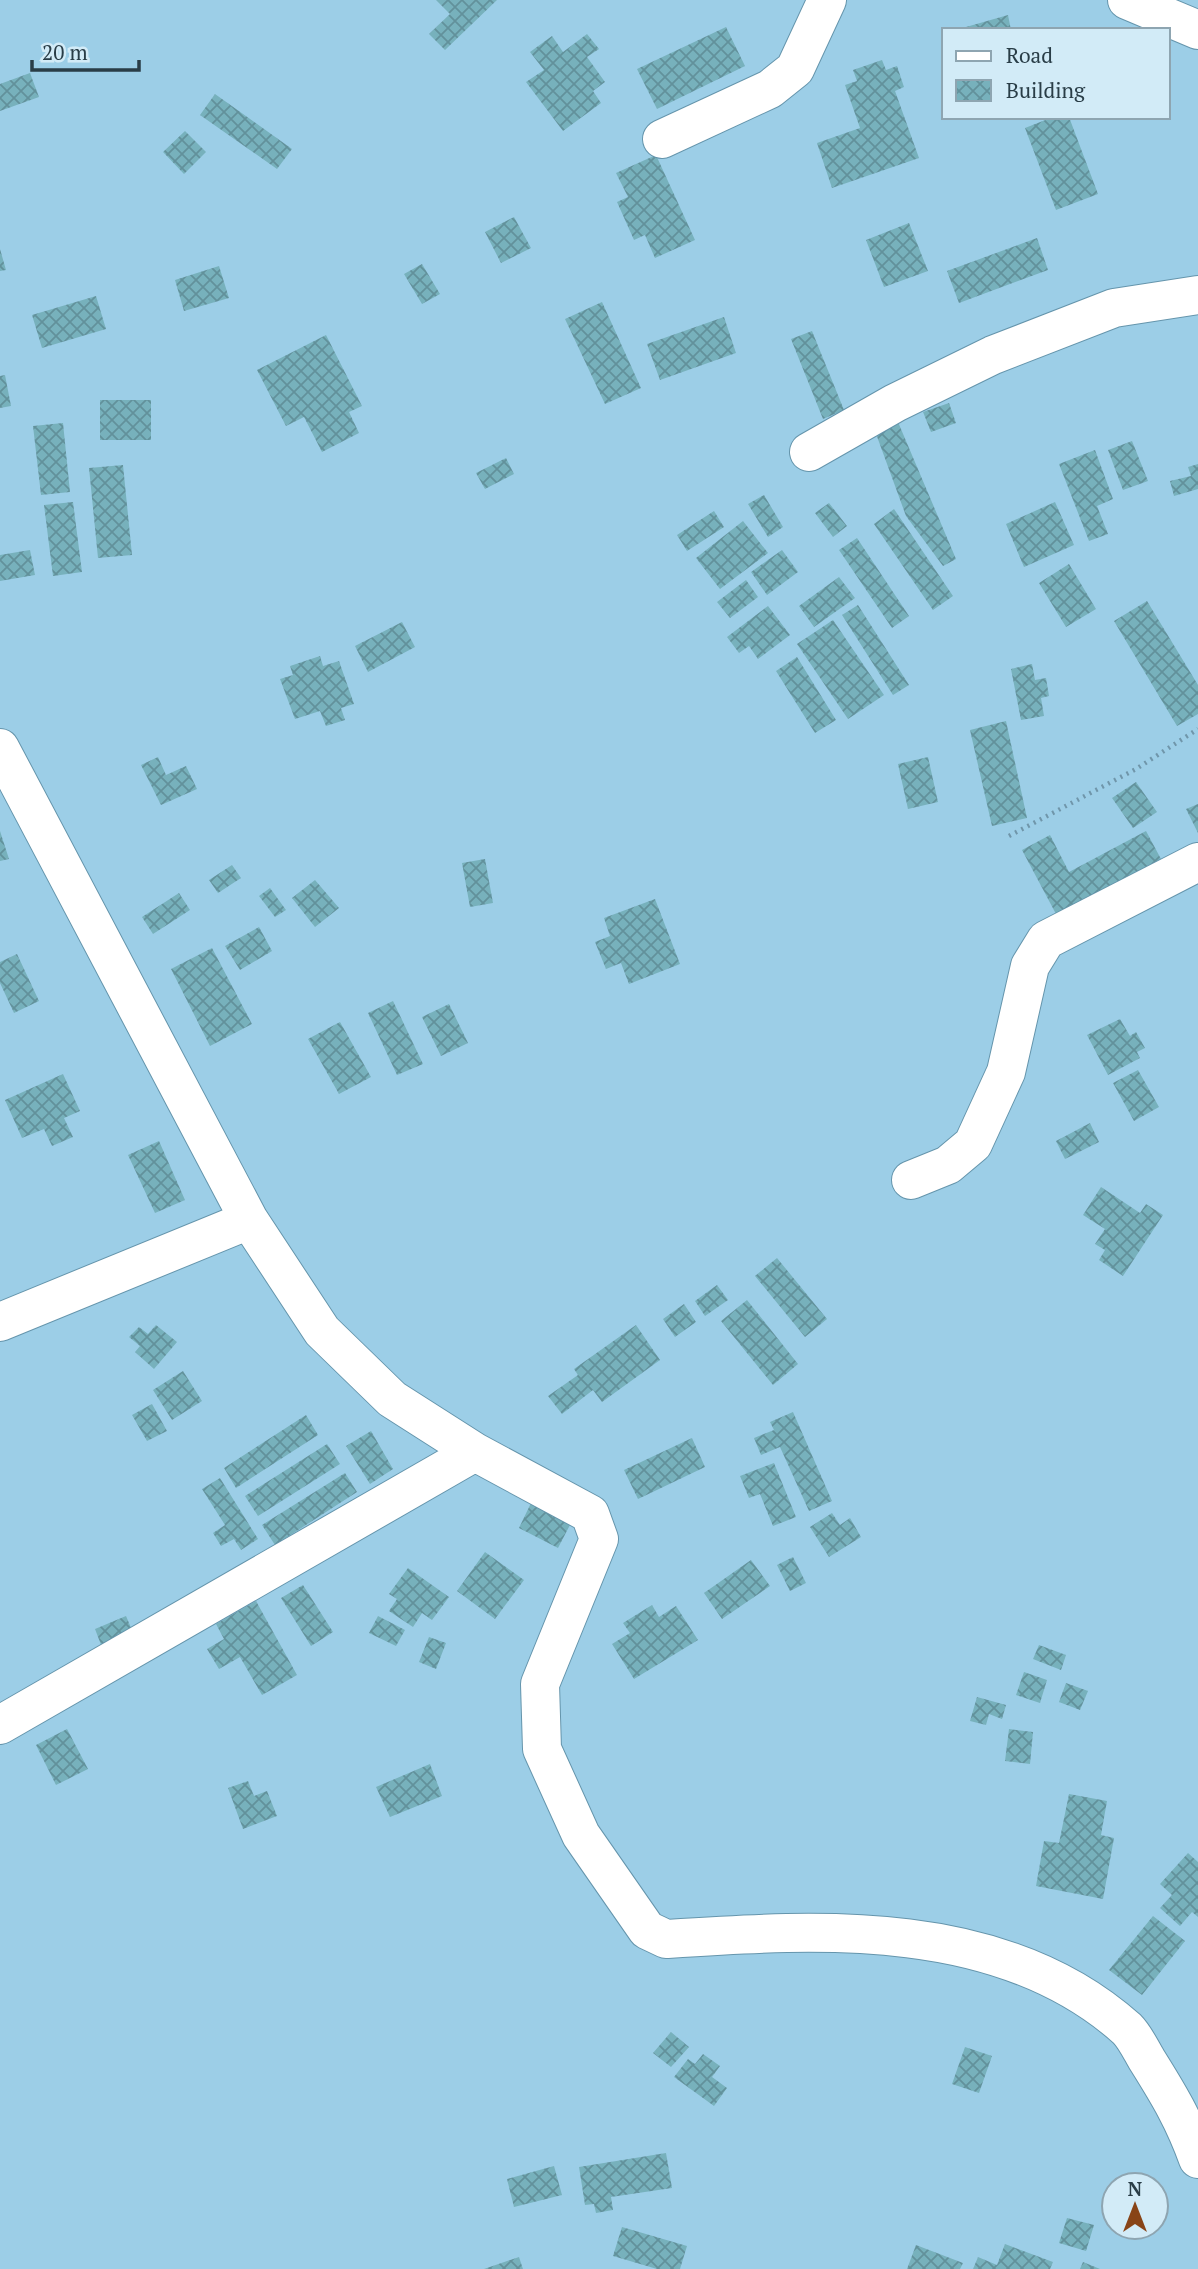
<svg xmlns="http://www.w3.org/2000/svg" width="1198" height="2269" font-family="'PT Serif',serif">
  <defs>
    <pattern id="building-cross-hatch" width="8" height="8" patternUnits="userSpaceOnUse" patternTransform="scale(1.75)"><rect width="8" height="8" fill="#77b1bc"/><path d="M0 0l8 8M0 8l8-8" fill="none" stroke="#62919b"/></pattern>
  </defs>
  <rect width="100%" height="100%" fill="#9ccee7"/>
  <path fill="url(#building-cross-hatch)" d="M 436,0 L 497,0 L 445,50 L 429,34 L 450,14 Z
    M 1008,15 L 1011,30 L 967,30 L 966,27 Z
    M 726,27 L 745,66 L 657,109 L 637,69 Z
    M 587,34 L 599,49 L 587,57 L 605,82 L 593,91 L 601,103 L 563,131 L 526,82 L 544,70 L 530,52 L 552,36 L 563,52 Z
    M 882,60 L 886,70 L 897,66 L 904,87 L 895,91 L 919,158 L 832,188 L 817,143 L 860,128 L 845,85 L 857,81 L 853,70 Z
    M 30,73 L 39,97 L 0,111 L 0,84 Z
    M 215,94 L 292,149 L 277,169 L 200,115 Z
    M 1053,117 L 1069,117 L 1098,194 L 1056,210 L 1025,128 Z
    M 185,131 L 206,152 L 184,174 L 163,152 Z
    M 656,155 L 695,240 L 655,258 L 645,235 L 634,240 L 617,202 L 628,197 L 616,173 Z
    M 514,217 L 531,248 L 501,263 L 485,232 Z
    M 909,223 L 928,271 L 884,287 L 866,240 Z
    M 1037,238 L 1048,270 L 959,303 L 947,271 Z
    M 0,249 L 6,270 L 0,271 Z
    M 422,264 L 440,294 L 422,304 L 404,274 Z
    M 219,266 L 229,298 L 184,311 L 175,280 Z
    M 96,296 L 106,329 L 42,348 L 32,315 Z
    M 602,302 L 641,388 L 605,404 L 565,319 Z
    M 724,317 L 736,353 L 660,380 L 647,344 Z
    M 812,331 L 844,410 L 823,419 L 791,339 Z
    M 326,335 L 362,406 L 349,412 L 359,433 L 322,452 L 304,417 L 286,426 L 257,370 Z
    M 5,375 L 11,406 L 0,408 L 0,376 Z
    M 100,400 L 151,400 L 151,440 L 100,440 Z
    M 949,403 L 956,423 L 931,432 L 923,412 Z
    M 898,422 L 956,559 L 943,566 L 906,516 L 875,431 Z
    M 63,423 L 70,492 L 41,495 L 33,426 Z
    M 1132,441 L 1148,481 L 1123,490 L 1108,450 Z
    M 1095,450 L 1113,499 L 1097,506 L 1108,534 L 1089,541 L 1059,464 Z
    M 506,458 L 514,474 L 485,489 L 476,473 Z
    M 1198,464 L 1198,489 L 1174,496 L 1170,481 L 1191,476 L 1188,467 Z
    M 123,465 L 132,555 L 98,558 L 89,468 Z
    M 764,495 L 783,527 L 768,537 L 748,504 Z
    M 73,502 L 82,572 L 53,576 L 44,505 Z
    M 1055,502 L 1074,545 L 1024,567 L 1006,524 Z
    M 829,503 L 847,526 L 833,537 L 815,513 Z
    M 894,509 L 953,596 L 933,610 L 874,524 Z
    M 714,511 L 724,527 L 687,551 L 677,535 Z
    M 743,521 L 768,553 L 720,589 L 696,558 Z
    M 857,538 L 909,616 L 892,628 L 839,550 Z
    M 30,550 L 35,575 L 0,581 L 0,555 Z
    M 782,550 L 798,572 L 767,595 L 751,572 Z
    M 1069,564 L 1096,609 L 1066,627 L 1039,583 Z
    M 839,577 L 855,598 L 814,627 L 799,606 Z
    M 746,580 L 758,597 L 730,618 L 717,602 Z
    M 1147,601 L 1198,685 L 1198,714 L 1177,726 L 1114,621 Z
    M 858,605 L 909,685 L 893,695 L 842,615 Z
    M 768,606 L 790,635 L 758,659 L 749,646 L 739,653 L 727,637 Z
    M 833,620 L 884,695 L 848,719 L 797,644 Z
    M 402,622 L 415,647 L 368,672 L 355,646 Z
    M 320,656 L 323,666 L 339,661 L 354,704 L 341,708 L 345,720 L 326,726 L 320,711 L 295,719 L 280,679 L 293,675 L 290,666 Z
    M 797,657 L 836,720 L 815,733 L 776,671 Z
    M 1032,664 L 1035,680 L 1046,678 L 1049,696 L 1041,698 L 1044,716 L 1021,720 L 1011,669 Z
    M 1006,721 L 1027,818 L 992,826 L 970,730 Z
    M 158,757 L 166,775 L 186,766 L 197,789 L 161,805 L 141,765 Z
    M 928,757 L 938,802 L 908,809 L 898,764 Z
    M 1136,782 L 1157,812 L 1133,828 L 1112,798 Z
    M 1198,804 L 1198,833 L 1186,809 Z
    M 0,831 L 9,859 L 0,861 Z
    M 1146,831 L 1161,859 L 1056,914 L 1022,850 L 1050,835 L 1069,872 Z
    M 485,859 L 493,903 L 470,907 L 462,863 Z
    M 232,865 L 241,878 L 218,893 L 209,880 Z
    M 315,880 L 339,908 L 315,927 L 292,898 Z
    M 270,888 L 286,910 L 275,917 L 259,896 Z
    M 179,893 L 190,910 L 153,934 L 142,917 Z
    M 655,899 L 680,964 L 629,984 L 621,963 L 606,969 L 595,942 L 610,936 L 604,918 Z
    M 259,927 L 272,951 L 240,970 L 225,946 Z
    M 212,948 L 252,1024 L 210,1046 L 171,969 Z
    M 17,954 L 39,1001 L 14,1013 L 0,983 L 0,962 Z
    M 393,1001 L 423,1064 L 397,1075 L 368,1013 Z
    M 449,1004 L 468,1043 L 441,1056 L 422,1017 Z
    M 1120,1019 L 1130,1036 L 1136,1032 L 1145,1048 L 1137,1052 L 1140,1058 L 1108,1075 L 1087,1035 Z
    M 340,1022 L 371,1077 L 339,1094 L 308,1039 Z
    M 1138,1070 L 1159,1107 L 1134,1121 L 1113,1083 Z
    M 63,1074 L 80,1111 L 64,1118 L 73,1137 L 52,1146 L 44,1129 L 22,1138 L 5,1100 Z
    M 1090,1123 L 1099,1142 L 1065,1159 L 1056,1141 Z
    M 159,1141 L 185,1200 L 155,1213 L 128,1155 Z
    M 1101,1187 L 1140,1213 L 1146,1204 L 1163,1215 L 1123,1276 L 1099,1260 L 1105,1250 L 1095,1244 L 1105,1229 L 1083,1215 Z
    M 777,1258 L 827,1319 L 805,1337 L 755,1276 Z
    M 717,1285 L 728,1300 L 705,1316 L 695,1301 Z
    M 747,1300 L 798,1364 L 773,1385 L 721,1321 Z
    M 684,1304 L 696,1322 L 675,1337 L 663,1319 Z
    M 156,1325 L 177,1342 L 154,1369 L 135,1352 L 140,1346 L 129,1337 L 139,1327 L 148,1334 Z
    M 636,1325 L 660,1360 L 602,1402 L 593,1390 L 562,1414 L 548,1396 L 578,1375 L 574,1369 Z
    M 183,1371 L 202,1401 L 172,1420 L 153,1390 Z
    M 152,1404 L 167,1431 L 147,1441 L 132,1415 Z
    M 793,1412 L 832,1501 L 809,1511 L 780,1447 L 761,1455 L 754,1438 L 774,1430 L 770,1422 Z
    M 306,1415 L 318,1435 L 236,1488 L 224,1468 Z
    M 371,1431 L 393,1469 L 370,1484 L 346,1446 Z
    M 692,1438 L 705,1467 L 638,1499 L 624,1470 Z
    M 327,1444 L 340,1464 L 258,1516 L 245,1496 Z
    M 774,1463 L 796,1517 L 773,1526 L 760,1494 L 749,1498 L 740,1476 Z
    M 345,1473 L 357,1492 L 275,1545 L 262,1525 Z
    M 220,1478 L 258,1539 L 241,1550 L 234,1539 L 221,1546 L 213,1533 L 225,1525 L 202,1489 Z
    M 531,1503 L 571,1523 L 558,1548 L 519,1528 Z
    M 832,1513 L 840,1525 L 850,1518 L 861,1537 L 829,1557 L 810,1527 Z
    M 485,1552 L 524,1580 L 495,1619 L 457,1591 Z
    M 793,1557 L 806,1583 L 790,1591 L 777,1565 Z
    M 751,1560 L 770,1586 L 722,1619 L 704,1593 Z
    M 408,1568 L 449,1597 L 432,1620 L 422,1613 L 413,1627 L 389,1611 L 397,1599 L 389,1594 Z
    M 303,1585 L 333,1632 L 311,1646 L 281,1598 Z
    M 256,1601 L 297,1675 L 262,1695 L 240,1657 L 219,1669 L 207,1649 L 224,1639 L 216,1624 Z
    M 652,1605 L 659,1617 L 676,1606 L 698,1640 L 634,1679 L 612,1644 L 630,1633 L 623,1623 Z
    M 126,1616 L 135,1637 L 103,1650 L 95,1629 Z
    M 378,1616 L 405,1630 L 396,1646 L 369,1633 Z
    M 429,1637 L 446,1643 L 436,1669 L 419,1662 Z
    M 1039,1645 L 1066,1655 L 1061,1670 L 1033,1659 Z
    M 1024,1672 L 1047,1680 L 1040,1703 L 1016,1695 Z
    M 1066,1683 L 1088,1691 L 1080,1710 L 1059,1702 Z
    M 977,1697 L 1006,1705 L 1002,1719 L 989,1714 L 986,1725 L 970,1721 Z
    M 67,1729 L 88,1769 L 56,1785 L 36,1745 Z
    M 1009,1729 L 1033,1732 L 1030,1764 L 1005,1761 Z
    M 430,1764 L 442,1796 L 390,1817 L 376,1787 Z
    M 248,1781 L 254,1796 L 267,1791 L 277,1816 L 243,1829 L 228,1788 Z
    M 1069,1794 L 1107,1801 L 1101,1835 L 1114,1838 L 1103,1899 L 1036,1886 L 1044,1841 L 1059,1843 Z
    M 1188,1853 L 1198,1862 L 1198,1917 L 1192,1912 L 1180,1926 L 1160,1908 L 1172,1895 L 1160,1884 Z
    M 1153,1916 L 1185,1941 L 1142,1995 L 1109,1970 Z
    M 671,2032 L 689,2047 L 671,2067 L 653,2053 Z
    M 965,2047 L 992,2056 L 979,2093 L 952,2084 Z
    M 703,2054 L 720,2066 L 712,2077 L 727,2088 L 714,2106 L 674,2077 L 688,2059 L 695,2064 Z
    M 666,2153 L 672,2188 L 611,2197 L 613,2210 L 596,2213 L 594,2204 L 585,2205 L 579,2167 Z
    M 554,2166 L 562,2195 L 514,2207 L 507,2179 Z
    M 1067,2218 L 1094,2225 L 1086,2251 L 1059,2243 Z
    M 622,2227 L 687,2246 L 680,2269 L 657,2269 L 613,2256 Z
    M 1005,2244 L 1053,2262 L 1050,2269 L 973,2269 L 978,2257 L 997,2265 Z
    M 916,2245 L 963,2263 L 960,2269 L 907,2269 Z
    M 519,2257 L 523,2269 L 484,2269 Z
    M 1083,2262 L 1100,2269 L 1080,2269 Z"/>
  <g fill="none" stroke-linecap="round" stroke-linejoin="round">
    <defs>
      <path id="minor" d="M 1127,0 L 1198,30
        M 662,139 L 770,89 L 795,69 L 827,0
        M 809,452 L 895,403 L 993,355 L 1114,308 L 1198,295
        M 0,748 L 249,1220 L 322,1331 L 392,1399 L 475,1452 L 590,1514 L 599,1539 L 540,1684 L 542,1749 L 581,1835 L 647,1930 L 666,1939 C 821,1929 1002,1917 1127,2029 C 1135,2037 1141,2050 1147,2060 C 1169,2095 1184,2120 1198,2159
        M 911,1180 L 948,1165 L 973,1144 L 1006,1072 L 1030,966 L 1046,940 L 1198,862
        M 0,1322 L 249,1220
        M 0,1725 L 475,1452"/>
    </defs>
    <use href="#minor" stroke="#6595ac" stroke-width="40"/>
    <path stroke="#7096aa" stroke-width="4.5" stroke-dasharray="2 5" stroke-linecap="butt" d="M 1009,836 L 1136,769 L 1198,729"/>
    <use href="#minor" stroke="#fff" stroke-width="38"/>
  </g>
  <rect x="942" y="28" width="228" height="91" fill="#d2ebf7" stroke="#8ea5b1" stroke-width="2"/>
  <rect x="956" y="51" width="35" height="10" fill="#ffffff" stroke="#8ea5b1" stroke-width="2"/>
  <text x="1006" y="63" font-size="21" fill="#293d47">Road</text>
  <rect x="956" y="80" width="35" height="21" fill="url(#building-cross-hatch)" stroke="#8ea5b1" stroke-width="2"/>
  <text x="1006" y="98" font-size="21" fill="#293d47">Building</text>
  <g transform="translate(1135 2206)"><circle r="33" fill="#d2ebf7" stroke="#8ea5b1" stroke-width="2"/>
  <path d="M0-5L12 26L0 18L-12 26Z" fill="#884417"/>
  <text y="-10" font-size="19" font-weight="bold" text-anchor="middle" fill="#293d47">N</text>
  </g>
  <path d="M32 60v10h107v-10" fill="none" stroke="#293d47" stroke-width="3.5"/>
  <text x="42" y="60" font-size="21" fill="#293d47" stroke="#d2ebf7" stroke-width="5" paint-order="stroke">20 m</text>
</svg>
